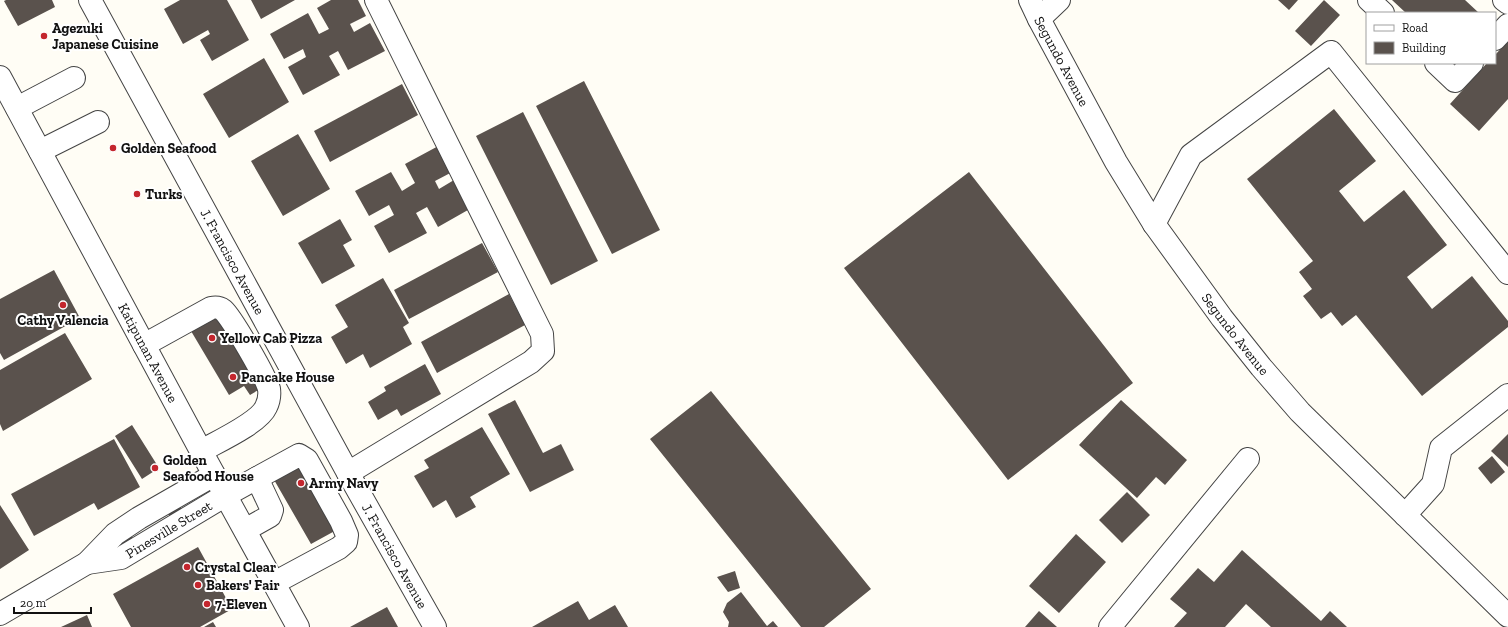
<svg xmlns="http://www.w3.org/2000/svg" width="1508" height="627" font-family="'Zilla Slab',serif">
  <rect width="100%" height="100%" fill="#fffdf5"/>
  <path fill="#5a524d" d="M 6,0 L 52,0 L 55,7 L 18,26 L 4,1 Z
    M 180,0 L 227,0 L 249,40 L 212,61 L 200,40 L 210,34 L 208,30 L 183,44 L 164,9 Z
    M 251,0 L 295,0 L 261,19 Z
    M 331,0 L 358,0 L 366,16 L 350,24 L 354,32 L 370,23 L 385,51 L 348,70 L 338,51 L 329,56 L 340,75 L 303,95 L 288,67 L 306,57 L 303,49 L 284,59 L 270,34 L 308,13 L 319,34 L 329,29 L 317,8 Z
    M 1278,0 L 1298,0 L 1289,10 Z
    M 1324,0 L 1340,15 L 1311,46 L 1295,31 Z
    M 1392,0 L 1465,0 L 1479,13 L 1406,13 Z
    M 1508,41 L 1508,99 L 1479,131 L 1450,104 L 1487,63 L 1495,63 L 1495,55 Z
    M 264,58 L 289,102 L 229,138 L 203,94 Z
    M 584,81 L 660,230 L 612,254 L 536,106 Z
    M 402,84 L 418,115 L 330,162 L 314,131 Z
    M 1334,109 L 1376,161 L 1339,191 L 1364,222 L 1404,190 L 1447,245 L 1407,277 L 1432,309 L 1472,276 L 1508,321 L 1508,327 L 1422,396 L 1356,315 L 1342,326 L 1331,312 L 1321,319 L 1303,296 L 1312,289 L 1299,272 L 1313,261 L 1247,179 Z
    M 523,112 L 598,261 L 551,285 L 476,136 Z
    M 298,134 L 330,189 L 283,216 L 251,161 Z
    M 442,144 L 456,170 L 435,181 L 439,189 L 459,177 L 475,206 L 438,227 L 427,207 L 416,213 L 427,233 L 389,253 L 374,226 L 394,215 L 389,205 L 369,216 L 355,191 L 391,172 L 402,191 L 415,183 L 405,164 Z
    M 969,172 L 1133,383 L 1008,480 L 844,268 Z
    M 340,219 L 352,240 L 343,245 L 355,266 L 322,284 L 298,243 Z
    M 482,243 L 498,272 L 409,319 L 394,290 Z
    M 54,270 L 80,318 L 4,360 L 0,353 L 0,299 Z
    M 383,278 L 409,323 L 403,327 L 412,344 L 370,368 L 363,354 L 346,364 L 331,337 L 348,327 L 335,305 Z
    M 509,294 L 525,325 L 437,373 L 421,342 Z
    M 222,313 L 265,386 L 250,395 L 244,386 L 229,395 L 191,331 Z
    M 65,333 L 92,379 L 3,431 L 0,424 L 0,370 Z
    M 425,364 L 441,394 L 401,416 L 397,409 L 378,420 L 368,402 L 386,391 L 384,387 Z
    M 711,391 L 871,589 L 824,627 L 801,627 L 650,439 Z
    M 515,400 L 543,453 L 561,444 L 574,470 L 530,492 L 488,414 Z
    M 1121,400 L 1187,460 L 1165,485 L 1156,477 L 1137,498 L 1079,445 Z
    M 132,425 L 159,468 L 142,479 L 115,436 Z
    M 482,427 L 510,474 L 470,497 L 476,507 L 456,518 L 446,500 L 433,508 L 414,476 L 429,468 L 424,460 Z
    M 1508,434 L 1508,467 L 1491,451 Z
    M 114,439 L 140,487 L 98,510 L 94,503 L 34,536 L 11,494 Z
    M 1492,456 L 1505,472 L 1491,484 L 1478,468 Z
    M 304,461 L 342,527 L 311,544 L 273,478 Z
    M 1127,492 L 1150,515 L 1122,543 L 1099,520 Z
    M 0,505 L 29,550 L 0,569 Z
    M 179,505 L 184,513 L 172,520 L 167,512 Z
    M 130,534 L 135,542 L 121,552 L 115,544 Z
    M 1076,534 L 1106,562 L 1059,613 L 1029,586 Z
    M 198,547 L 232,609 L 200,627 L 131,627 L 113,594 Z
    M 1242,550 L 1321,621 L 1330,611 L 1347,627 L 1271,627 L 1246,604 L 1225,627 L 1174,627 L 1187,613 L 1170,599 L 1198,568 L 1214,582 Z
    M 735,571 L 740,588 L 728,592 L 717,577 Z
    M 741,592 L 767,626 L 773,621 L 778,627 L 728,627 L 729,622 L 723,612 L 727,603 Z
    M 578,601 L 589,620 L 615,605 L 628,627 L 532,627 Z
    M 387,607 L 398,627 L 350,627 Z
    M 1039,611 L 1057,627 L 1025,627 Z
    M 87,615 L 92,627 L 61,627 Z
    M 213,622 L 216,627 L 204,627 Z"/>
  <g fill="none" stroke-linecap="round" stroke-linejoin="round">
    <defs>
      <g id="minor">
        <path id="s1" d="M 90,0 L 348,473 L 435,627"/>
        <path id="s2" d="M 1030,0 L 1039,19 L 1116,162 L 1154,224 L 1222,318 L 1261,367 L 1300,412 L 1508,616"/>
        <path d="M 1369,0 L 1383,13"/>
        <path d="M 1504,0 L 1508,3"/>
        <path d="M 1039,19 L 1059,0"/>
        <path d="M 1495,39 L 1508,25"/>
        <path d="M 1436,63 L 1455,81 L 1472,63"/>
        <path id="s3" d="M 0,77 L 201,451 L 298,627"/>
        <path d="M 17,108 L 74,78"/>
        <path d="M 40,151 L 98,122"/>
        <path d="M 1154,224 L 1191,155 L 1331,52 L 1508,273"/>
        <path d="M 144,345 L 211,308 C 216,307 219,307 223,310 C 232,318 266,377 269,389 C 270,396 269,401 266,407 C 259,423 217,442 201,451"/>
        <path d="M 348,473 L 531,362 L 543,351 L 542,334 L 376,0"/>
        <path d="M 1405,515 L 1433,484 L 1441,448 L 1508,395"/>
        <path d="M 245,530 L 270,516 L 272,510 L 257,478"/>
        <path id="s4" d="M 87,563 L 121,558 L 226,495 L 299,455 L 307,460 L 341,521 L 347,535 L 346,542 L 339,548 L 274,583"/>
        <path d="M 0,614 L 87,563 L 115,534 L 139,518 L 214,475"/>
        <path d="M 1110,627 L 1248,459"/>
      </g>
    </defs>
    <use href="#minor" stroke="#444" stroke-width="24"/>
    <use href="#minor" stroke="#fff" stroke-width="22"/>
  </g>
  <g fill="#c4262e" stroke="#fff" stroke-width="1.5">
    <circle cx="44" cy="36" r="4"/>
    <circle cx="113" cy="148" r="4"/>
    <circle cx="137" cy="194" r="4"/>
    <circle cx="63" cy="305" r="4"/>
    <circle cx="212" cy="338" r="4"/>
    <circle cx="233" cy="377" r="4"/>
    <circle cx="155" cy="468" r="4"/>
    <circle cx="301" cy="483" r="4"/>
    <circle cx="187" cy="567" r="4"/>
    <circle cx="198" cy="585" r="4"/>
    <circle cx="207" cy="604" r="4"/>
  </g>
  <g text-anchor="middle" stroke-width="4" stroke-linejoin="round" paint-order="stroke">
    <g font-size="14" font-weight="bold" fill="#111" stroke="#fff" text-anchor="start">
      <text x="52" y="33">Agezuki<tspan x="52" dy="16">Japanese Cuisine</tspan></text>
      <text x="121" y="153">Golden Seafood</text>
      <text x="145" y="199">Turks</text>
      <text x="63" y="325" text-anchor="middle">Cathy Valencia</text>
      <text x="220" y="343">Yellow Cab Pizza</text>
      <text x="241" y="382">Pancake House</text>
      <text x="163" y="465">Golden<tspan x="163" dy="16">Seafood House</tspan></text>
      <text x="309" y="488">Army Navy</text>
      <text x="195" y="572">Crystal Clear</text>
      <text x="206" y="590">Bakers' Fair</text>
      <text x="215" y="609">7-Eleven</text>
    </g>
    <g font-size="14" fill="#111" stroke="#fff">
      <text dy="5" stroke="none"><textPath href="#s2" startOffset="69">Segundo Avenue</textPath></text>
      <text dy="5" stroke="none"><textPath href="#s1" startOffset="298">J. Francisco Avenue</textPath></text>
      <text dy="5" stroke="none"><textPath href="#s2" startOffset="393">Segundo Avenue</textPath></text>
      <text dy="5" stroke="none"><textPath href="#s3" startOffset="313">Katipunan Avenue</textPath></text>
      <text dy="5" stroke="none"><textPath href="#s4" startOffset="90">Pinesville Street</textPath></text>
      <text dy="5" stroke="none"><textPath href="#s1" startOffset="634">J. Francisco Avenue</textPath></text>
    </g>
  </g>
  <rect x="1366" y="12" width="130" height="52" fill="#ffffff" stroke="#a0a0a0"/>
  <rect x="1374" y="25" width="20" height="6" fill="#ffffff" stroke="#a0a0a0"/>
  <text x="1402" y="32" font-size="12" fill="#111111">Road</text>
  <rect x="1374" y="42" width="20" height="12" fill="#5a524d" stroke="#a0a0a0"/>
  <text x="1402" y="52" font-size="12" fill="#111111">Building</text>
  <path d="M14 607v6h77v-6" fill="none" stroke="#111111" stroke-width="2"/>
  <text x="20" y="607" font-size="12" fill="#111111" stroke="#ffffff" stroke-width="3" paint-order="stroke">20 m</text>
</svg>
